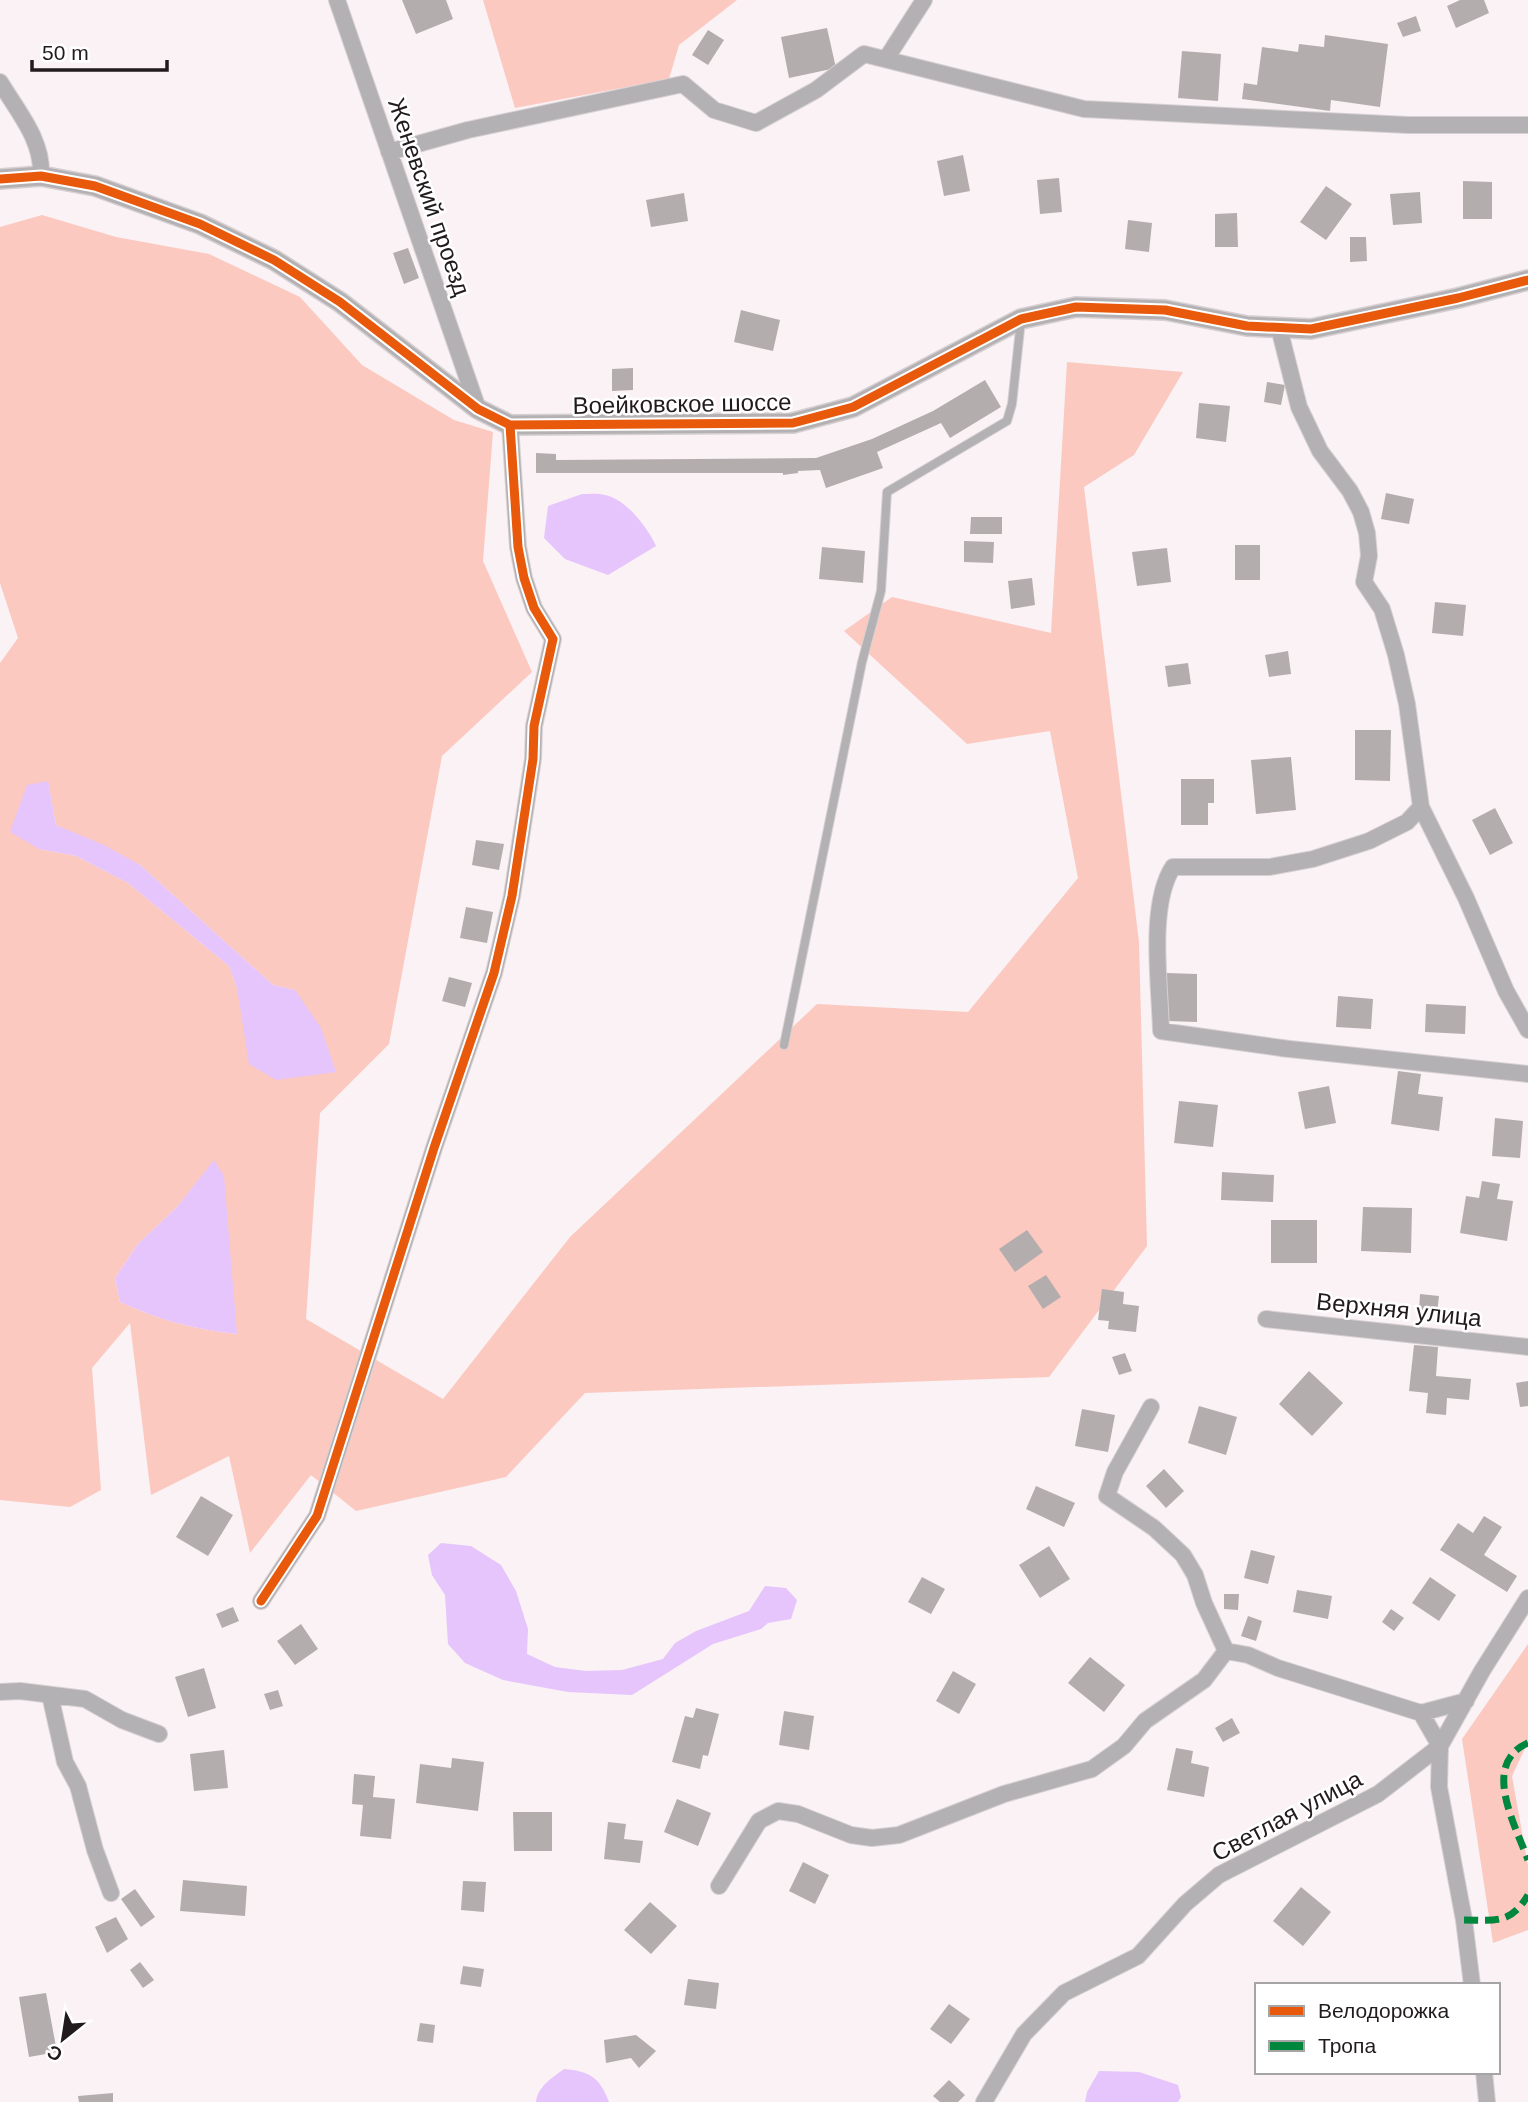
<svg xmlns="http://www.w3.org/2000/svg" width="1528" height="2102" font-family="Arial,sans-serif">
  <rect width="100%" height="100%" fill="#faf2f5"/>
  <path fill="#fbc9c0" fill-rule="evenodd" d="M 483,0 L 737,0 L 679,45 L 669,79 L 515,108 Z
    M 42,215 L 116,237 L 209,254 L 300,297 L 362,365 L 454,420 L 493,432 L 483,561 L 532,672 L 442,756 L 389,1044 L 320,1113 L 306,1319 L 443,1399 L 570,1237 L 817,1004 L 968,1012 L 1078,878 L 1050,731 L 967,744 L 844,631 L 892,597 L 1051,633 L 1067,362 L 1183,372 L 1134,455 L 1084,487 L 1139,942 L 1147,1246 L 1049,1377 L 585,1393 L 506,1477 L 356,1511 L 311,1475 L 250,1553 L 229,1456 L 151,1495 L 130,1323 L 92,1368 L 101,1490 L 70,1507 L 0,1500 L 0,663 L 18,638 L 0,583 L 0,227 ZM 48,782 L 56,825 L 140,865 L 273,985 L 295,990 L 237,988 L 229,966 L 128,883 L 76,856 L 39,849 ZM 214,1161 L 237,1334 C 193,1329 160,1320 120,1302 L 115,1278 L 138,1244 L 177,1207 Z
    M 1528,1644 L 1528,1742 L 1512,1776 L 1528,1866 L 1528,1930 L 1493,1943 L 1462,1739 Z"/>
  <path fill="#e6c4fc" d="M 582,494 C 589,494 598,493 605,495 C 626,499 648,528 656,546 L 608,575 L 565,559 L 544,538 L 548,506 Z
    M 48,781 L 56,825 L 104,845 L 140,865 L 273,985 L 295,990 L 321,1028 L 336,1072 L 276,1080 L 249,1064 L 237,988 L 229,966 L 128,883 L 76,856 L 39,849 L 10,832 L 27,785 Z
    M 214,1160 L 224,1176 L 237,1334 C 193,1329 160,1320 120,1302 L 115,1278 L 138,1244 L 177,1207 Z
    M 441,1543 L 471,1546 L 501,1565 L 516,1591 L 528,1629 L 527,1654 L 555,1667 L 586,1671 L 622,1670 L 663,1659 L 675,1643 L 696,1631 L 749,1611 L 765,1586 L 786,1588 L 797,1600 L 791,1619 L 768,1623 L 761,1629 L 713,1644 L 632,1695 L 568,1692 L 503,1680 L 465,1663 L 448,1644 L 445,1595 L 432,1575 L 428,1555 Z
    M 564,2069 C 590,2071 600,2078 609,2102 L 536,2102 C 538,2086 552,2078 564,2069 Z
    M 1099,2071 L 1139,2072 L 1178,2085 L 1181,2097 L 1178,2102 L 1085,2102 L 1087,2092 Z"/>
  <path fill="#b4adae" d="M 402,0 L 446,0 L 453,19 L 416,34 Z
    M 1460,0 L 1484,0 L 1489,13 L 1456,28 L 1447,6 Z
    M 1416,16 L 1421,31 L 1403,37 L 1397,23 Z
    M 827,28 L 836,68 L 789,78 L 781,37 Z
    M 708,30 L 724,40 L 708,65 L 692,55 Z
    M 1325,35 L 1388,44 L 1380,107 L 1331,100 L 1330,111 L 1242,99 L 1244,83 L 1257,85 L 1262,47 L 1298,52 L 1299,44 L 1324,47 Z
    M 1182,51 L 1221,54 L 1218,101 L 1178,98 Z
    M 963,155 L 970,191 L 944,196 L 937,161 Z
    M 1059,178 L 1062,212 L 1040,214 L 1037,180 Z
    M 1463,181 L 1492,182 L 1492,219 L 1463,219 Z
    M 1326,186 L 1352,204 L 1326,240 L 1300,222 Z
    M 1420,192 L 1422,223 L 1393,225 L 1390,194 Z
    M 684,193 L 688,221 L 651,227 L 646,200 Z
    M 1237,213 L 1238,247 L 1215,247 L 1215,214 Z
    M 1128,220 L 1152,223 L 1149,252 L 1125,249 Z
    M 1350,237 L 1366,237 L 1367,261 L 1350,262 Z
    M 408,248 L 419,278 L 404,284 L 393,253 Z
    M 741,310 L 780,320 L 773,351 L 734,342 Z
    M 633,368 L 633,390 L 612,391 L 612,369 Z
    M 985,380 L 1001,407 L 950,438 L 941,423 L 877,452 L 883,468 L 826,488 L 820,470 L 798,471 L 798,473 L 783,475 L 783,473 L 536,473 L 536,453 L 556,454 L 556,460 L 816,458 L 872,439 L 933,411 Z
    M 1267,382 L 1285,385 L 1281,405 L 1264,402 Z
    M 1199,403 L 1230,406 L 1226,442 L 1196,438 Z
    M 1386,493 L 1414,499 L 1409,524 L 1381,519 Z
    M 971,517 L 1002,517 L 1002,534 L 970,534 Z
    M 964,541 L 994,542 L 993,563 L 964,562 Z
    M 1235,545 L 1260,545 L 1260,580 L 1235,580 Z
    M 822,547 L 865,551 L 863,583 L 819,579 Z
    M 1167,548 L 1171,582 L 1137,586 L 1132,552 Z
    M 1032,578 L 1035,605 L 1011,609 L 1008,581 Z
    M 1435,602 L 1466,605 L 1463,636 L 1432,633 Z
    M 1288,651 L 1291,674 L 1269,677 L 1265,655 Z
    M 1188,663 L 1191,684 L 1168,687 L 1165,666 Z
    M 1355,730 L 1391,730 L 1390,781 L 1355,780 Z
    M 1291,757 L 1296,810 L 1256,814 L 1251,760 Z
    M 1181,779 L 1214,779 L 1214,803 L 1208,803 L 1208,825 L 1181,825 Z
    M 1495,808 L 1513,843 L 1490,855 L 1472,820 Z
    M 476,840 L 504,844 L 499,870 L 472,865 Z
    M 466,907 L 493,912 L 487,943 L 460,938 Z
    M 1167,973 L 1197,974 L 1197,1022 L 1167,1021 Z
    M 449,977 L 472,983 L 465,1007 L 442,1001 Z
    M 1338,996 L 1373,999 L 1371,1029 L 1336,1027 Z
    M 1426,1004 L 1466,1006 L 1465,1034 L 1425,1032 Z
    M 1398,1071 L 1421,1074 L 1418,1094 L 1443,1097 L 1439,1131 L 1391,1124 Z
    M 1329,1086 L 1336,1123 L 1305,1129 L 1298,1092 Z
    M 1179,1101 L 1218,1105 L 1213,1147 L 1174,1143 Z
    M 1495,1118 L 1523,1121 L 1520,1158 L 1492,1156 Z
    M 1222,1172 L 1274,1175 L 1273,1202 L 1221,1200 Z
    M 1482,1181 L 1500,1184 L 1497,1199 L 1513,1201 L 1507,1241 L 1460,1233 L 1466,1196 L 1479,1198 Z
    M 1363,1207 L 1412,1208 L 1411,1253 L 1361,1251 Z
    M 1271,1220 L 1317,1220 L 1317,1263 L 1271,1263 Z
    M 1027,1230 L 1043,1252 L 1015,1272 L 999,1249 Z
    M 1046,1275 L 1061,1297 L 1043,1309 L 1028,1286 Z
    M 1102,1289 L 1124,1292 L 1123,1304 L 1139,1306 L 1136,1332 L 1108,1329 L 1109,1321 L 1098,1320 Z
    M 1420,1294 L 1439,1296 L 1437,1313 L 1419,1311 Z
    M 1414,1345 L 1438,1347 L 1436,1376 L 1471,1379 L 1469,1400 L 1447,1398 L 1446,1415 L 1426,1413 L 1428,1393 L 1409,1391 Z
    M 1125,1353 L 1132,1371 L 1119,1375 L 1112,1357 Z
    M 1309,1371 L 1343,1403 L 1312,1436 L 1279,1404 Z
    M 1528,1381 L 1528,1406 L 1520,1407 L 1516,1383 Z
    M 1199,1406 L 1237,1417 L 1226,1455 L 1188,1443 Z
    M 1082,1409 L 1115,1415 L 1108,1452 L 1075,1446 Z
    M 1164,1469 L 1184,1491 L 1166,1508 L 1146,1486 Z
    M 1036,1486 L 1075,1503 L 1064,1527 L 1026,1509 Z
    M 201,1496 L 233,1515 L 208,1556 L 176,1537 Z
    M 1484,1516 L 1502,1527 L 1484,1555 L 1517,1576 L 1507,1592 L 1440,1550 L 1458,1523 L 1473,1533 Z
    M 1049,1546 L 1070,1579 L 1040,1598 L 1019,1565 Z
    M 1251,1550 L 1275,1556 L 1268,1584 L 1244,1578 Z
    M 922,1577 L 945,1589 L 931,1614 L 908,1602 Z
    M 1430,1577 L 1456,1595 L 1439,1621 L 1412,1603 Z
    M 1297,1590 L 1332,1596 L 1328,1619 L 1293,1612 Z
    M 1224,1594 L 1239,1594 L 1238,1610 L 1224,1609 Z
    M 233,1607 L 239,1621 L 222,1628 L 216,1614 Z
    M 1391,1609 L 1404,1618 L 1394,1631 L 1382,1622 Z
    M 1248,1616 L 1262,1621 L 1256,1641 L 1241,1636 Z
    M 301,1624 L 318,1649 L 295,1665 L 277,1641 Z
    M 1090,1657 L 1125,1685 L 1104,1712 L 1068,1683 Z
    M 204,1668 L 216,1708 L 188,1717 L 175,1677 Z
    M 953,1671 L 976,1684 L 959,1714 L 936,1701 Z
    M 278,1690 L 283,1706 L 270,1710 L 264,1694 Z
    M 696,1708 L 719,1714 L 708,1756 L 703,1755 L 700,1769 L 672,1762 L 685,1716 L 693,1718 Z
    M 784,1711 L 814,1716 L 809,1750 L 779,1745 Z
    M 1232,1718 L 1240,1733 L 1223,1742 L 1215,1728 Z
    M 1176,1748 L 1193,1751 L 1191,1763 L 1209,1767 L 1204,1797 L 1167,1790 Z
    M 224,1750 L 228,1788 L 194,1791 L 190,1754 Z
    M 452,1758 L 484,1762 L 478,1811 L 416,1803 L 420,1764 L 451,1768 Z
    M 354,1774 L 375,1776 L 373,1797 L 395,1799 L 391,1839 L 360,1836 L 363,1805 L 352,1804 Z
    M 677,1799 L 711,1813 L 698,1846 L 664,1832 Z
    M 513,1812 L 552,1812 L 552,1851 L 514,1851 Z
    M 608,1822 L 626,1824 L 624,1839 L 643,1841 L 640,1863 L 604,1859 Z
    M 803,1862 L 829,1875 L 815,1904 L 789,1891 Z
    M 183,1880 L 247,1886 L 245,1916 L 180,1911 Z
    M 463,1881 L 486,1882 L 484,1912 L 461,1910 Z
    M 1301,1887 L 1331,1912 L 1303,1946 L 1273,1921 Z
    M 135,1889 L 155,1917 L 141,1927 L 121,1899 Z
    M 650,1902 L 677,1926 L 651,1954 L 624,1930 Z
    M 116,1917 L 128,1939 L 107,1953 L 95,1927 Z
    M 140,1962 L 154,1980 L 143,1988 L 130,1970 Z
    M 463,1966 L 484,1969 L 481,1987 L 460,1984 Z
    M 688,1979 L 719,1983 L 716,2009 L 684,2005 Z
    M 46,1993 L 57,2052 L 29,2057 L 19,1997 Z
    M 949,2004 L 970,2019 L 951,2044 L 930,2029 Z
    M 420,2023 L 435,2025 L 433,2043 L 417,2041 Z
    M 636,2035 L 656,2051 L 639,2068 L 631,2058 L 606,2063 L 604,2040 Z
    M 949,2080 L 965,2095 L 958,2102 L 940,2102 L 933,2096 Z
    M 113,2093 L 113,2102 L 79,2102 L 78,2096 Z"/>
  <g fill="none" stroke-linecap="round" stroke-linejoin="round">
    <defs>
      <path id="service" d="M 784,1045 L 862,662 L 881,591 L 887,492 L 1007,421 L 1012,404 L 1021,320"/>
      <path id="minor" d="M 337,0 L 478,409
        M 886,59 L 924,0
        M 0,82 C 18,112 43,140 41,176
        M 389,152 L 468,130 L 683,84 L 714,110 L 756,123 L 816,90 L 864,54 L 1084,109 L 1408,125 L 1528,125
        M 1279,328 L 1299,407 L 1320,451 L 1350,491 L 1361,512 L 1367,533 L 1369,556 L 1364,582 L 1382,609 L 1396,655 L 1407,704 L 1421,807 L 1466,898 L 1506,991 L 1528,1030
        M 1280,1048 L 1528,1074
        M 1289,1049 L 1161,1031 C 1160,986 1148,905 1173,867 L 1270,867 L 1313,859 L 1369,841 L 1407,822 L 1421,807
        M 1266,1319 L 1528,1347
        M 1151,1407 L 1115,1472 L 1107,1496 L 1154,1528 L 1183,1555 L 1195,1575 L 1204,1603 L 1226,1651
        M 261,1601 L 317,1516 L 434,1148 L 494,973 L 512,896 L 533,759 L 534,726 L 553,639 L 534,608 L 524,578 L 518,547 L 510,425
        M 1226,1651 L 1248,1655 L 1278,1668 L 1421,1713 L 1466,1701
        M 0,1692 L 20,1691 L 85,1699 L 122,1720 L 159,1734
        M 50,1695 L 65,1762 L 78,1786 L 95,1850 L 111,1893
        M 1421,1713 L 1440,1746
        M 719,1886 L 759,1821 L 778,1811 L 798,1814 L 851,1835 L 872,1838 L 899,1835 L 1004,1794 L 1092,1769 L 1124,1746 L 1145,1721 L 1204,1680 L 1226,1651
        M 1472,1985 L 1464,1920 L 1439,1787 L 1440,1746 L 1482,1671 L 1528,1598
        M 1484,2072 L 1487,2102
        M 984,2102 L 1024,2034 L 1064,1993 L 1138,1956 L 1185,1904 L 1219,1875 L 1378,1794 L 1440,1746"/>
      <path id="tertiary" d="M 0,179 L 41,176 L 95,186 L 200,224 L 274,260 L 340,302 L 478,409 L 510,425 L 793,423 L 853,407 L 1021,319 L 1076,307 L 1165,310 L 1247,326 L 1311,329 L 1458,298 L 1528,280"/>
    </defs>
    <use href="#service" stroke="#d7d0d3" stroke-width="10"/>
    <use href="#minor" stroke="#d7d0d3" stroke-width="18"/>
    <use href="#tertiary" stroke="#d7d0d3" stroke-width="22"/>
    <use href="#service" stroke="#b3b1b3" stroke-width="8"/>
    <use href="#minor" stroke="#b3b1b3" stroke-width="16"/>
    <use href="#tertiary" stroke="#b3b1b3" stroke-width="19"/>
    <path stroke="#00873e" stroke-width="7" stroke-dasharray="14 7" stroke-linecap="butt" d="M 1528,1743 C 1480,1764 1516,1826 1528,1860
      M 1464,1920 C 1495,1920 1510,1925 1528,1895"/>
    <defs>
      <path id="cycleway" d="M 0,179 L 41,176 L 95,186 L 200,224 L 274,260 L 340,302 L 478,409 L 510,425 L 793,423 L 853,407 L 1021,319 L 1076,307 L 1165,310 L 1247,326 L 1311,329 L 1458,298 L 1528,280
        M 261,1601 L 317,1516 L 434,1148 L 494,973 L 512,896 L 533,759 L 534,726 L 553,639 L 534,608 L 524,578 L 518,547 L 510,425"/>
    </defs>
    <use href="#cycleway" stroke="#fff" stroke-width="13"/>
    <use href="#cycleway" stroke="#e8590c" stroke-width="9"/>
  </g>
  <g text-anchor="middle" stroke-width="5" stroke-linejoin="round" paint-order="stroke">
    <g font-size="24" fill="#221b1e" stroke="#fff">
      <text transform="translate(429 197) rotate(71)" y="8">Женевский проезд</text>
      <text transform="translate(682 404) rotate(-1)" y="8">Воейковское шоссе</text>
      <text transform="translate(1399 1310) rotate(6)" y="8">Верхняя улица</text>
      <text transform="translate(1287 1816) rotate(-28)" y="8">Светлая улица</text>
    </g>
  </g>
  <rect x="1255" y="1983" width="245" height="91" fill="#ffffff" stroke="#a7a4a5" stroke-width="2"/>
  <rect x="1269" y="2006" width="35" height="10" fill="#e8590c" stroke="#a7a4a5" stroke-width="2"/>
  <text x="1318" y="2018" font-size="21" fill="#221b1e">Велодорожка</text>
  <rect x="1269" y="2041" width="35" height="10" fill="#00873e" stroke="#a7a4a5" stroke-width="2"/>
  <text x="1318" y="2053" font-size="21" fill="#221b1e">Тропа</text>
  <g transform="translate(63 2039) rotate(210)" stroke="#ffffff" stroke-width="5" paint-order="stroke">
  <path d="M0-5L12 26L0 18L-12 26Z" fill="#221b1e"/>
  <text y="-10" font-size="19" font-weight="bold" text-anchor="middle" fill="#221b1e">С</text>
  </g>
  <path d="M32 60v10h135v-10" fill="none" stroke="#221b1e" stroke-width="3.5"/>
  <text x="42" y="60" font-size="21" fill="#221b1e" stroke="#ffffff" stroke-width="5" paint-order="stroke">50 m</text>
</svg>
